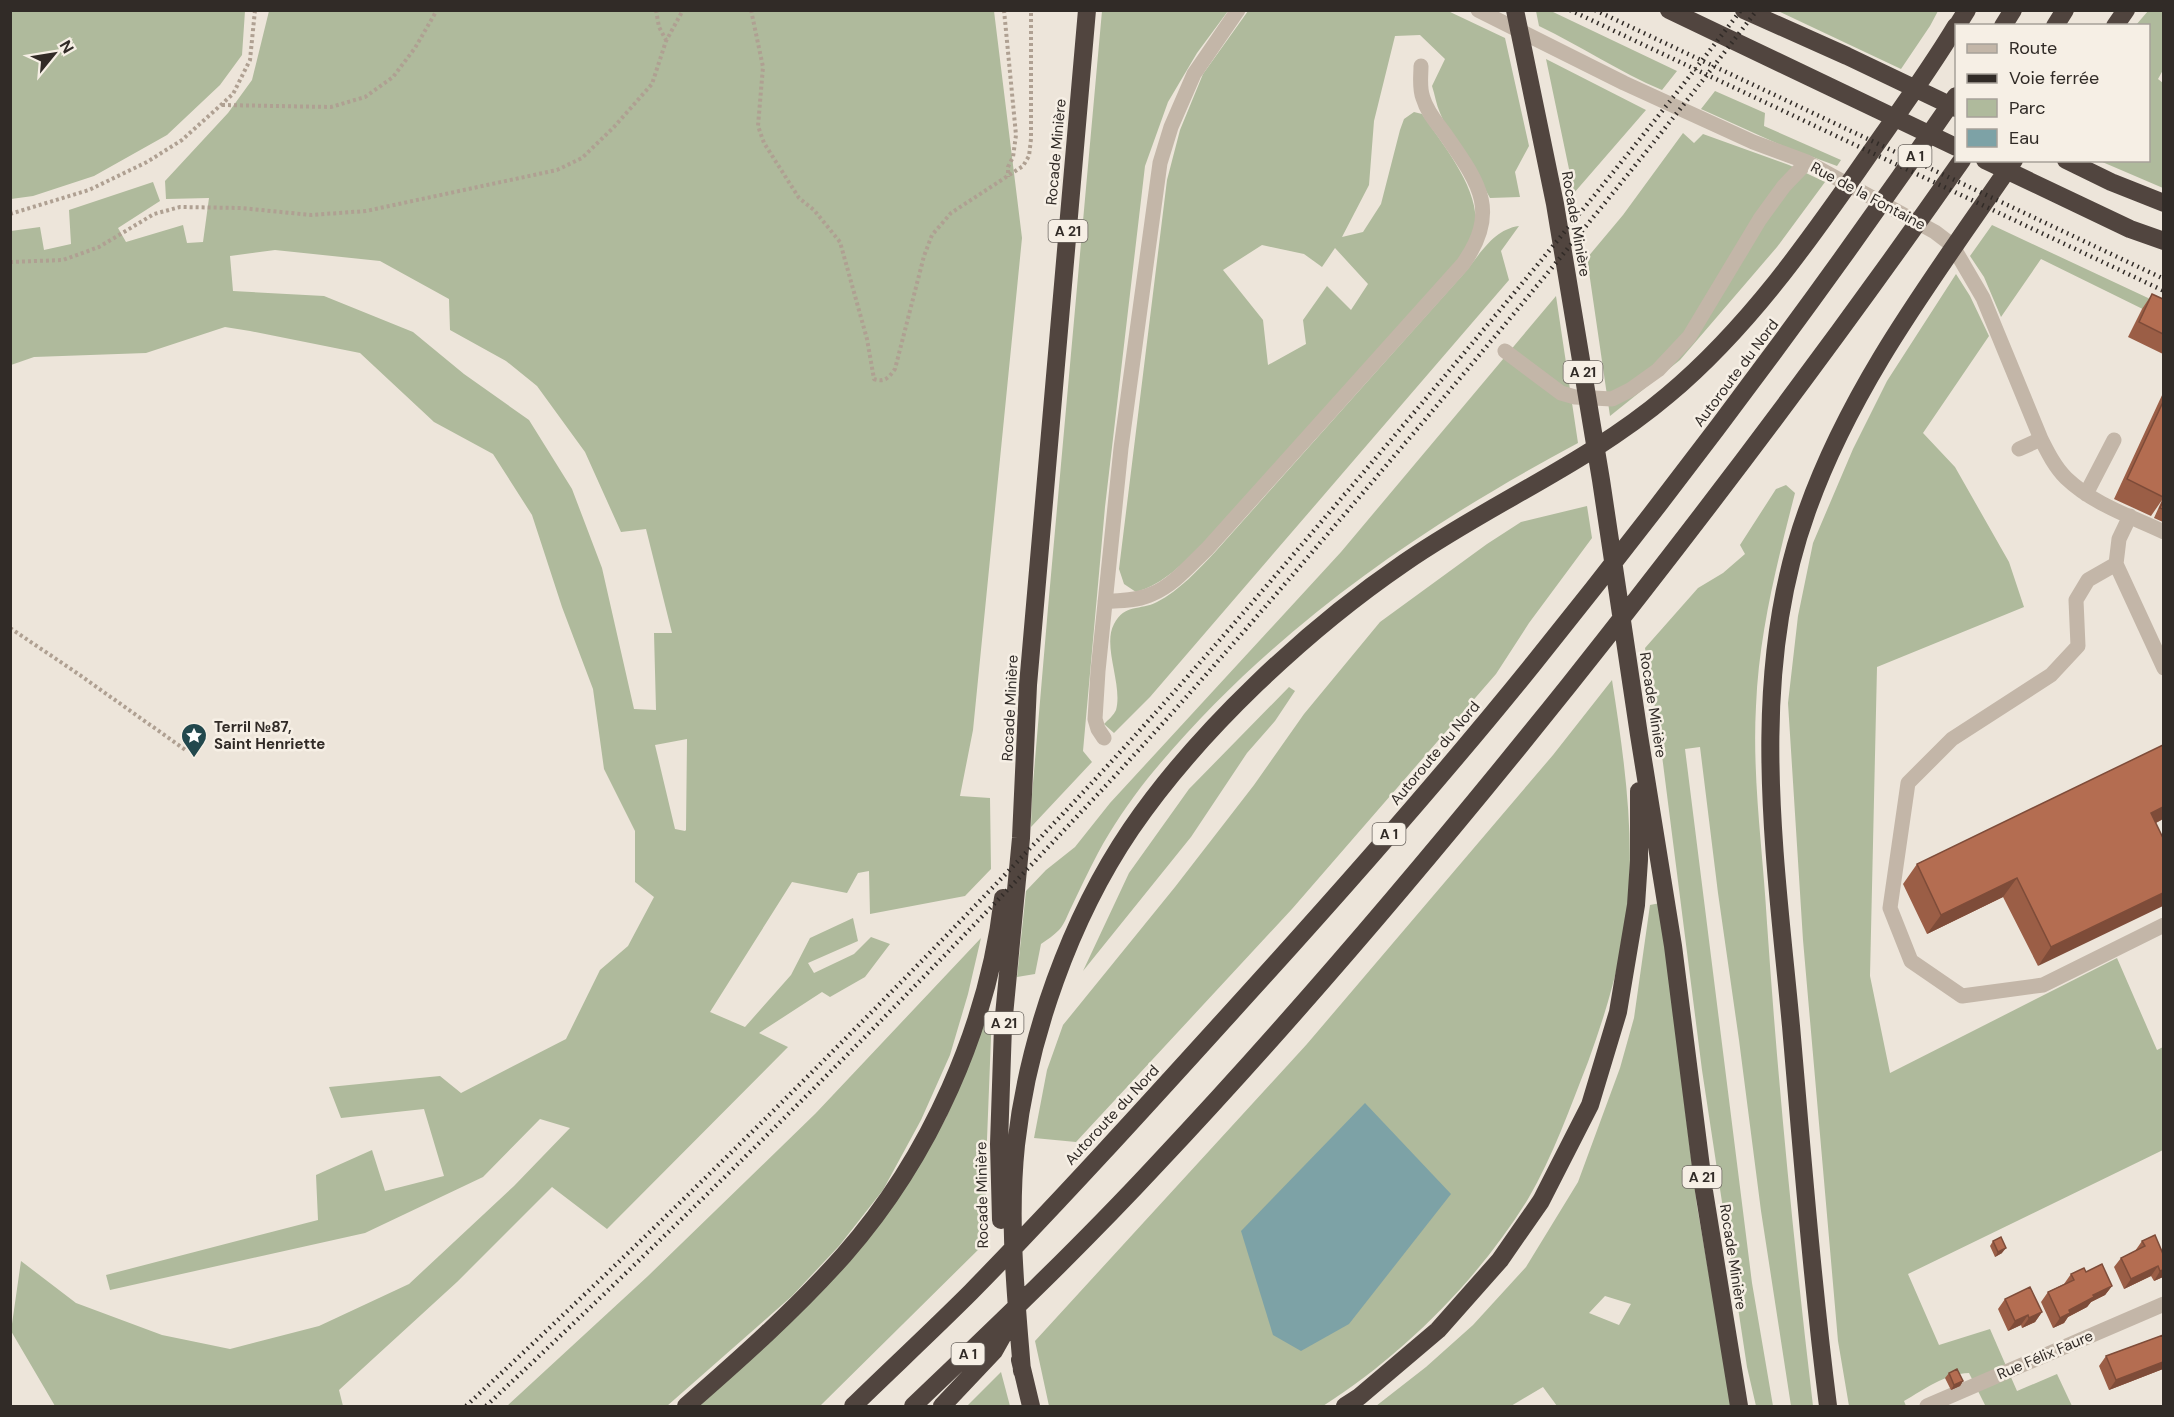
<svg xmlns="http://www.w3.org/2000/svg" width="2174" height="1417" font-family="'DM Sans',sans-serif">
  <rect width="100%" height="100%" fill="#ede5da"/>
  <path fill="#afba9c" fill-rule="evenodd" d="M 10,11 L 245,11 L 242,55 L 220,85 L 167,135 L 94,176 L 33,196 L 11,199 Z
    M 269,11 L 994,11 L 1022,238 L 973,730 L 960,796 L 990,798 L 991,869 L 965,896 L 870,914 L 869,871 L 858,873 L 847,893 L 792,882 L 710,1012 L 745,1027 L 791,975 L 810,938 L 853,918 L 858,941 L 808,963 L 814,973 L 854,954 L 871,937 L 890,944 L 865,977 L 830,997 L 822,992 L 759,1033 L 788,1047 L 607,1229 L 552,1187 L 457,1282 L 339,1390 L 343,1406 L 55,1406 L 11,1331 L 21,1261 L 76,1303 L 162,1335 L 230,1349 L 319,1326 L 409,1284 L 514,1186 L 570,1128 L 540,1119 L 483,1177 L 365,1233 L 110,1290 L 106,1275 L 318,1220 L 316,1175 L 372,1150 L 385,1191 L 444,1176 L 424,1109 L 341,1118 L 329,1087 L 440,1076 L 461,1093 L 566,1039 L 600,970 L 628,946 L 654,897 L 635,882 L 635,831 L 604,769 L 593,689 L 562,607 L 532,515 L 493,454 L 434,422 L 360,353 L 250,331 L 225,327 L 146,353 L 34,357 L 11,365 L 11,231 L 40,227 L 44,250 L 71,244 L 69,210 L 153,182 L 160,201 L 118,228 L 126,242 L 183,225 L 187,243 L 203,242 L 209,198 L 166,199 L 165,181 L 228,113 L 252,80 ZM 275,250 L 380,261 L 449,299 L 450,330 L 506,361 L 537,386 L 585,452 L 621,532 L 646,529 L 672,633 L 654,633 L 656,710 L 634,709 L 602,568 L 572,489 L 529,420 L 464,374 L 413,332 L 324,296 L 233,291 L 230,256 ZM 687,739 L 686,830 L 685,831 L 675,829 L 655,745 Z
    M 1102,11 L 1228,11 L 1197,53 L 1168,102 L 1145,166 L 1105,507 L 1083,751 L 1092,762 L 1031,827 L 1032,795 L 1048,608 Z
    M 1248,11 L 1448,11 L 1505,38 L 1529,146 L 1515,172 L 1520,197 L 1490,198 C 1475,169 1452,143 1440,113 C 1436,104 1435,95 1432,86 L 1445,59 L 1420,35 L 1395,36 L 1374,121 L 1369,185 L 1342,237 L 1363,232 L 1381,204 L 1400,130 L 1404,119 L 1414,112 L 1422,114 C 1443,145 1487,197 1473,236 C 1470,246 1461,256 1456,264 L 1203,544 C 1183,563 1164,584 1136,592 L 1124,584 L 1119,569 L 1167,180 L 1180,130 L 1203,74 ZM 1262,245 L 1304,254 L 1322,267 L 1335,248 L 1368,284 L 1351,310 L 1327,286 L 1303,320 L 1306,344 L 1268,365 L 1263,320 L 1223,270 Z
    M 1536,11 L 1551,11 L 1677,71 L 1662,90 C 1619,72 1581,46 1539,26 Z
    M 1778,11 L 1779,10 L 1938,11 L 1930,26 L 1901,69 Z
    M 2148,11 L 2163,11 L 2163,70 L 2158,79 L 2163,83 L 2163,188 L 2100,161 L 2148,160 L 2148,26 L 2136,25 Z
    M 1546,59 L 1646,110 L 1574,193 Z
    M 1715,91 L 1765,113 L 1764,126 L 1841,160 L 1837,166 L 1783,146 L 1701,109 Z
    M 1683,133 L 1694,143 L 1703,134 L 1789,165 L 1825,182 L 1777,247 L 1680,360 L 1610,416 L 1587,258 L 1623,215 Z
    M 1992,225 L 2163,305 L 2163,319 L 2041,259 L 2001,317 L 1984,277 L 1970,256 Z
    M 1519,226 L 1501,251 L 1509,280 L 1150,697 L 1114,733 L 1104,724 C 1108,720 1114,715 1116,710 C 1123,685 1102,646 1114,624 C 1125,603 1140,611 1157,602 C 1180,590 1198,570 1216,551 L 1467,270 C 1481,252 1495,229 1519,226 Z
    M 1956,274 L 1970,296 L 1989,336 L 1923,433 L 1955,467 L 2009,562 L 2024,607 L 1877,667 L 1870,976 L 1890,1073 L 2117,958 L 2157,1050 L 2163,1047 L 2163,1150 L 1908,1274 L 1939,1345 L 1990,1329 L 2017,1391 L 2057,1374 L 2072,1406 L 1984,1406 L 1985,1405 L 1969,1373 C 1944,1374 1925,1389 1904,1401 L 1906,1406 L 1849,1406 L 1838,1341 L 1803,940 L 1788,703 L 1798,616 L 1813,543 L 1853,449 L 1887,381 Z
    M 1556,296 L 1578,443 C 1415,530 1266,634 1148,778 C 1129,802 1112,827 1098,853 C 1088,872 1079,891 1070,910 C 1067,916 1064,925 1059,930 C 1054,935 1047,940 1041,944 L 1035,974 L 1017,977 L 1026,891 L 1046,870 L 1075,847 L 1110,803 L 1341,552 Z
    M 1786,485 L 1795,493 C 1777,563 1759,633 1756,706 C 1752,778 1763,851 1767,923 C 1778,1085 1794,1246 1813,1406 L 1791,1406 L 1761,1211 L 1739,1040 L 1718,893 L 1700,747 L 1685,749 L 1752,1283 L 1773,1406 L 1756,1406 L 1747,1367 L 1702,1070 L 1659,732 L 1645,648 L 1698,588 L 1723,573 L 1745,554 L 1740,545 L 1776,489 Z
    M 1587,506 L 1592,538 L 1529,623 L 1496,674 L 1292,909 L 1076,1142 L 1034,1138 L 1047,1070 L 1063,1025 L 1175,887 L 1254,785 L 1304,714 L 1380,622 L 1487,544 L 1521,522 Z
    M 1612,680 C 1623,750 1633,820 1629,891 C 1625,950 1608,1007 1588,1062 C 1570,1108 1553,1156 1528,1199 C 1479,1279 1402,1356 1323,1406 L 1049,1406 L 1035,1341 L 1307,1044 L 1553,755 Z
    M 1289,687 L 1295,691 L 1275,721 L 1247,753 L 1191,837 L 1083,971 L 1129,873 L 1189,789 Z
    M 1660,903 L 1697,1206 L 1732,1406 L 1557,1406 L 1543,1387 L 1511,1406 L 1376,1406 L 1426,1367 L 1473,1325 L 1526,1267 L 1578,1182 L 1620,1068 L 1634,1018 L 1650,905 ZM 1605,1296 L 1631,1304 L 1619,1325 L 1589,1313 Z
    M 981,938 L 968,994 L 950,1055 L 921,1120 L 883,1190 L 839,1246 L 792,1296 L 667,1406 L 507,1406 L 648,1276 L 816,1113 Z
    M 986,1010 L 992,1012 L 986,1165 L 985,1243 L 820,1406 L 697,1406 L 915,1171 L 946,1118 L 972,1055 Z
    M 1001,1372 L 1010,1406 L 967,1406 Z"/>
  <path fill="#7da2a6" d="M 1365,1103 L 1451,1194 L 1349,1324 L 1301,1351 L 1273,1335 L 1241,1231 Z"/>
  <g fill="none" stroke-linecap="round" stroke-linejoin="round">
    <path stroke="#afa092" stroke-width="4" stroke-dasharray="3 3" stroke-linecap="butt" d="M 656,10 L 659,27 L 666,40
      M 751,10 L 763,67 L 758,126 L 764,143 L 799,198 L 814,210 L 840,242 L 867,339 L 874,379 C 885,383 889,377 895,369 L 924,256 L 932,235 L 951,213 L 1023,166 L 1029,156 L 1031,139 L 1031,10
      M 1004,10 L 1016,135 L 1013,157 L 1008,167 L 1008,177
      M 222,105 L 331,107 L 365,97 L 393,77 L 415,48 L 437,10
      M 10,214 L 89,190 L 147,162 L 182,140 L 233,94 L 250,60 L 255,10
      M 10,262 L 63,260 L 99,247 L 154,214 L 180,207 L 241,208 L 311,215 L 366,211 L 557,170 L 582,158 L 614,127 L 652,84 L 666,41 L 683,10
      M 10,628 L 74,671 L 187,751"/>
    <path stroke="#c3b6a8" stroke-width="15" d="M 1478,10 L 1624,83 L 1753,142 L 1807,162 L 1935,232 L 1952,245 L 1983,298 L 2041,439 C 2048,453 2055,467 2066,478 C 2093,504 2130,516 2164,532
      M 1505,351 L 1561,393 L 1575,397 L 1612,399 L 1630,390 L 1658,370 L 1689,337 L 1760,219 L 1784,186 L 1807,162
      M 2019,449 L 2041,439
      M 2086,494 L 2114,440
      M 2130,516 L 2119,539 L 2116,564 L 2164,668
      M 2116,564 L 2088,580 L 2076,600 L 2078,646 L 2051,675 L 1952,739 L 1908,783 L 1890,908 L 1911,961 L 1962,996 L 2043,985 L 2164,925
      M 1105,602 C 1121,600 1138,601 1152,594 C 1174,585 1190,565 1207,549 L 1463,264 C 1501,210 1478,182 1445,134 C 1437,123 1427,112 1423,98 C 1419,88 1421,76 1421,66
      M 1104,738 L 1098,729 L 1095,719 L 1098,671 L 1121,448 L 1160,163 L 1171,127 L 1194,74 L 1238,10
      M 1927,1406 L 2164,1304"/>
    <path stroke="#51453f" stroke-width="18" d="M 1515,10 L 1555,204 L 1601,480 L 1639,735 L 1673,946 L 1704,1191 L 1739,1406
      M 1669,10 L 1956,147
      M 1744,10 L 1847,56 L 1956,108
      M 1957,26 L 1967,10
      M 2003,26 L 2013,10
      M 2055,26 L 2065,10
      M 2115,26 L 2126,10
      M 1985,160 L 2130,229 L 2164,241
      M 2066,160 L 2111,182 L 2164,203
      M 1001,1220 L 999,1144 L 1003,1026 L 1021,838 L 1028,685 L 1087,10
      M 1020,1360 L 1031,1406
      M 1022,1371 C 1016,1296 1008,1221 1016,1145 C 1028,1038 1070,919 1131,829 C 1198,731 1306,630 1404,563 C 1489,504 1588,463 1668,395 C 1748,328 1809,241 1868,156 C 1898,113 1929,71 1956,26
      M 686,1406 C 741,1358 795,1310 844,1255 C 930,1157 988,1027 1003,898
      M 853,1406 C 892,1368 932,1331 971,1292 C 1061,1200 1148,1104 1235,1008 C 1337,896 1439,781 1534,663 C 1682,479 1823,290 1956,96
      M 913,1406 C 996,1327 1079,1248 1157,1164 C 1301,1011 1437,850 1569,685 C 1705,514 1836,340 1962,160
      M 942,1406 L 994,1351 L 1012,1319
      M 1345,1406 L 1359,1397 L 1438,1330 L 1500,1260 L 1541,1201 L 1590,1105 L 1618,1012 L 1636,905 L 1639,860 L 1639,791
      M 1828,1406 C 1812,1280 1802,1153 1791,1026 C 1775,855 1747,677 1807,511 C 1853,381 1937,273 2014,160"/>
    <path stroke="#312b27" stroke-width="4.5" stroke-dasharray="1.5 4.5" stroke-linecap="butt" d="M 1570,10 L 2164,291
      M 1595,10 L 2164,279
      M 466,1406 C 675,1212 877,1011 1073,803 C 1177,692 1276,575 1374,460 C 1499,312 1623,164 1741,10
      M 486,1406 C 691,1214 891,1015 1084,809 C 1184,703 1278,592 1373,481 C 1504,327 1634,171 1757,10"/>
  </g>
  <path fill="#9b5e46" d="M 2152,294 L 2163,299 L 2163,354 L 2128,337 L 2142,309 Z
    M 2163,393 L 2163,522 L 2154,518 L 2162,500 L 2151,516 L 2114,499 Z
    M 2163,819 L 2156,823 L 2038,966 L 2003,897 L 1927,934 L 1903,884 L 1917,864 Z
    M 2155,1235 L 2163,1277 L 2154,1281 L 2151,1276 L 2124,1289 L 2114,1267 L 2121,1258 L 2135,1251 L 2142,1241 Z
    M 1993,1241 L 2002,1253 L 1995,1257 L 1990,1246 Z
    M 2086,1272 L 2112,1286 L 2105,1295 L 2091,1302 L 2087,1307 L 2068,1317 L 2064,1323 L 2053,1328 L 2041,1302 L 2048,1292 L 2064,1284 L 2071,1274 Z
    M 2005,1299 L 2042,1312 L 2035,1322 L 2022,1328 L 2021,1325 L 2008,1331 L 1998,1309 Z
    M 2163,1335 L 2163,1369 L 2109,1390 L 2099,1366 L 2106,1356 Z
    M 1949,1373 L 1963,1381 L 1960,1386 L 1951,1390 L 1945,1378 Z"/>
  <path fill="#7e4c39" d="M 2163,807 L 2163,819 L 2138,832 L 2151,813 Z
    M 2017,878 L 2003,897 L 1927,934 L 1941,915 Z
    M 2163,893 L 2163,906 L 2038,966 L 2051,947 Z
    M 2006,1248 L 2002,1253 L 1995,1257 L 1998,1252 Z
    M 2158,1266 L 2151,1276 L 2124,1289 L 2131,1279 Z
    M 2163,1270 L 2163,1277 L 2154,1281 L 2160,1271 Z
    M 2112,1286 L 2105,1295 L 2091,1302 L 2087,1307 L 2068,1317 L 2064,1323 L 2053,1328 L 2060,1318 L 2069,1310 L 2093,1295 Z
    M 2042,1312 L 2035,1322 L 2022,1328 L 2029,1318 Z
    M 2028,1315 L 2021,1325 L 2008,1331 L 2015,1321 Z
    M 2163,1362 L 2163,1369 L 2109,1390 L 2116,1380 Z
    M 1963,1381 L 1960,1386 L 1951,1390 L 1954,1385 Z"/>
  <path fill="#b46d51" stroke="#7e4c39" stroke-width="1.5" d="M 2152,294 L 2163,299 L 2163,334 L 2139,322 Z
    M 2163,402 L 2163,497 L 2127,479 Z
    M 2163,501 L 2163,509 L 2160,508 Z
    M 2163,745 L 2163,807 L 2151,813 L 2163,838 L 2163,893 L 2051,947 L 2017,878 L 1941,915 L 1917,864 Z
    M 2155,1235 L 2163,1254 L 2163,1270 L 2160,1271 L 2158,1266 L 2131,1279 L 2121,1258 L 2145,1246 L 2142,1241 Z
    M 2001,1237 L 2006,1248 L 1998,1252 L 1993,1241 Z
    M 2102,1264 L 2112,1286 L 2093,1295 L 2094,1297 L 2069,1310 L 2070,1313 L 2060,1318 L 2048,1292 L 2074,1280 L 2071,1274 L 2084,1268 L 2086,1272 Z
    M 2030,1287 L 2042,1312 L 2029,1318 L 2028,1315 L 2015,1321 L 2005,1299 Z
    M 2163,1335 L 2163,1362 L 2116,1380 L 2106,1356 Z
    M 1957,1369 L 1963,1381 L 1954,1385 L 1949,1373 Z"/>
  <defs>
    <symbol id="sight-pin" viewBox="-11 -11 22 30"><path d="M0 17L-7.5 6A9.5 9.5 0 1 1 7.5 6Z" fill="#22484d" stroke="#f6efe5"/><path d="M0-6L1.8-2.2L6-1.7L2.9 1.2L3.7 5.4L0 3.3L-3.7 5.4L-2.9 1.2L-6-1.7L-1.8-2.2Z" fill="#fff"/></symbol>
  </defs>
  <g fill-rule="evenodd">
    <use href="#sight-pin" x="179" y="721" width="30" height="40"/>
  </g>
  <g text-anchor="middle" stroke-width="5" stroke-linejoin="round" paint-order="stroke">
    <g fill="#f6efe5" stroke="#6c6660" stroke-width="1.5">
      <rect x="1898.5" y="145" width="33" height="22" rx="4.5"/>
      <rect x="1048.5" y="220" width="39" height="22" rx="4.5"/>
      <rect x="1563.5" y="361" width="39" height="22" rx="4.5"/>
      <rect x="1372.5" y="823" width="33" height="22" rx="4.5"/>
      <rect x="984.5" y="1012" width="39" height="22" rx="4.5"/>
      <rect x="1682.5" y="1166" width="39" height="22" rx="4.5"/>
      <rect x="951.5" y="1343" width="33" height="22" rx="4.5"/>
    </g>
    <g font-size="14" font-weight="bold" fill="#312b27">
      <text x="1915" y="161">A 1</text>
      <text x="1068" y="236">A 21</text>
      <text x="1583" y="377">A 21</text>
      <text x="1389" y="839">A 1</text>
      <text x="1004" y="1028">A 21</text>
      <text x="1702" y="1182">A 21</text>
      <text x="968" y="1359">A 1</text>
    </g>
    <g font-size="15" fill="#312b27" stroke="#f6efe5">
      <text transform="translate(1056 152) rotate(-85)" y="5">Rocade Minière</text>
      <text transform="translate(1868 196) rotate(28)" y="5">Rue de la Fontaine</text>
      <text transform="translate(1576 224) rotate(80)" y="5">Rocade Minière</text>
      <text transform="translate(1736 373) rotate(-53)" y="5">Autoroute du Nord</text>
      <text transform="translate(1653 705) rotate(81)" y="5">Rocade Minière</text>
      <text transform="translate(1010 708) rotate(-87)" y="5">Rocade Minière</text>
      <text transform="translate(1435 753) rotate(-50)" y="5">Autoroute du Nord</text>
      <text transform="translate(1112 1115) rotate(-47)" y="5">Autoroute du Nord</text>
      <text transform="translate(982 1195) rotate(-91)" y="5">Rocade Minière</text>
      <text transform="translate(1733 1257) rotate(81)" y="5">Rocade Minière</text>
      <text transform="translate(2045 1355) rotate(-23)" y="5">Rue Félix Faure</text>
    </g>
    <g font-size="15" font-weight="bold" fill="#312b27" stroke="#f6efe5" text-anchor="start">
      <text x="214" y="732">Terril №87,<tspan x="214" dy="17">Saint Henriette</tspan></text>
    </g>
  </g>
  <rect width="2174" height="1417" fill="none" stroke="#312b27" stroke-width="24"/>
  <rect x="1955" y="24" width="195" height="138" fill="#f6efe5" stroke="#a7a199" stroke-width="1.5"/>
  <rect x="1967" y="44" width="30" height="9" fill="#c3b6a8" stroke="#a7a199" stroke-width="1.5"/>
  <text x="2009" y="54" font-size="18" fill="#312b27">Route</text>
  <rect x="1967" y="74" width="30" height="9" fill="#312b27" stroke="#a7a199" stroke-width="1.5"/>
  <text x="2009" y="84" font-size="18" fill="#312b27">Voie ferrée</text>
  <rect x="1967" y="99" width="30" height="18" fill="#afba9c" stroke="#a7a199" stroke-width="1.5"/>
  <text x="2009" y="114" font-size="18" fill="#312b27">Parc</text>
  <rect x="1967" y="129" width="30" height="18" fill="#7da2a6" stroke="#a7a199" stroke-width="1.5"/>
  <text x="2009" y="144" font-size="18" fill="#312b27">Eau</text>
  <g transform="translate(54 54) rotate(60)" stroke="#f6efe5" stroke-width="4.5" paint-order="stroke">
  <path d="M0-4.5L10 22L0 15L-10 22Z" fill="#312b27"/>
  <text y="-9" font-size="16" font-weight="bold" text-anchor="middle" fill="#312b27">N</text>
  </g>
</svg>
